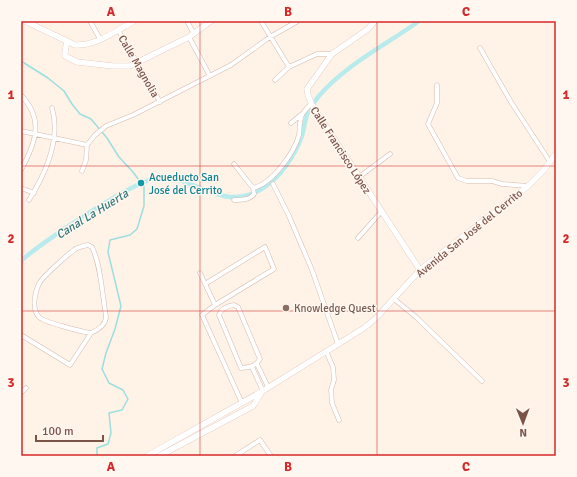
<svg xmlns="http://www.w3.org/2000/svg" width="577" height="477" font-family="Signika,sans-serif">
  <rect width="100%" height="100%" fill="#fff2e7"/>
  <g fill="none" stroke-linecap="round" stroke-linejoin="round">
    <path stroke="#9ddede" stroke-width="1.5" d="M 21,61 L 48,78 L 64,91 L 72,104 L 80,114 L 91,119 L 107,138 L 119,157 L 133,172 L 144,187 L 144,206 L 137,229 L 130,235 L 110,240 L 108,252 L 121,306 L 115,329 L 106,353 L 102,369 L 109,383 L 123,390 L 128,399 L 122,410 L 109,413 L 111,433 L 108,444 L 97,448 L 97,456"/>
    <path stroke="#b8ebeb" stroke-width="4.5" d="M 21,261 C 40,243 140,176 162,177 C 200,179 224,213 263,188 C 281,177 295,155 302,136 C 304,128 305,120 308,112 C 310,107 315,102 318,97 C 345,65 386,45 419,21"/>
    <defs>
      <path id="street" d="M 90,21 L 100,39
        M 187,21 L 194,34
        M 261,21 L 289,67
        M 118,30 L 160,102
        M 189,37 L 210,76
        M 480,48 L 511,102 L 550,162
        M 275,80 L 289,67 L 317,54 L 332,54
        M 437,85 L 437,103 L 428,124 L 458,178 L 467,181 L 492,181 L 502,184 L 528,186
        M 21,95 C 45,120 35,144 21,170
        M 291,123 L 302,114
        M 21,131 L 87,145
        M 87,145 L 95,135 L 106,126 L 133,115 L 231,65 L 270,37 L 298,21
        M 82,171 L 86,160 L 87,145
        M 359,177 L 390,154
        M 273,184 L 289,216 L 312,270 L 338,344
        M 21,188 L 34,193
        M 253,188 C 272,184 294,153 299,135 C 300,128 299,119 303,113 C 305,110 309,106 311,104
        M 29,200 C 46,173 61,139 52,108
        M 234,200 C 241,200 250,200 254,194 L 253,188 L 234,164
        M 358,238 L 381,212
        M 88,245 L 92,247 C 100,264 101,284 104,302 C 104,307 106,313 106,318 C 105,326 98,330 91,333 C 83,332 43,322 39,317 C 31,309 35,291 40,282 C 44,276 67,255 74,250 C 78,247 83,246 88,245 Z
        M 200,273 L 215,305
        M 205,284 L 265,247 L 274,269 L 215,305 L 202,315 L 242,403
        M 394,299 L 416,317 L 482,381
        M 234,305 L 238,307 L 260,359 C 255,367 250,367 241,368 L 219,315 C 221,308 227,306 234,305 Z
        M 21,335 L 70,365 L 91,333
        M 326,351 L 333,367 L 334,380 L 331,390 L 332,403 L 339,420
        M 257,364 L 268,387
        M 252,367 L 263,391
        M 21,393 L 26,388
        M 235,456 L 260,440 L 271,456"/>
      <path id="secondary" d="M 25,21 L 75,45 C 96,46 116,31 134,21
        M 375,21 L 368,29 L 332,54 L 307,89 L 308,95 L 312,105 L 420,270
        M 67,41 L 65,52 L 65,56 L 77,62 L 113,66 L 130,66 L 189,37 L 211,21
        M 147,456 L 261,392 L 364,328 L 376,318 L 420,270 L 528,186 L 543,171 L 556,154
        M 159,456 L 253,406 L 255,403 L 261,393"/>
    </defs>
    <use href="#street" stroke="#d5baae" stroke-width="5"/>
    <use href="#secondary" stroke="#dbbaad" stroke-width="6"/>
    <use href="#street" stroke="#fff" stroke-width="4"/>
    <use href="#secondary" stroke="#fff" stroke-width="5.5"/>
  </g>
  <path fill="none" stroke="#d62828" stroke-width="1" stroke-opacity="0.55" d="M 200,21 L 200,456M 377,21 L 377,456M 21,166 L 556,166M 21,311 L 556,311"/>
  <circle fill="#0f9aa8" stroke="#fff7f0" stroke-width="1.5" cx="141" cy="183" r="4"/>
  <circle fill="#8d6e63" stroke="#fff7f0" stroke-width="1.5" cx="286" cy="308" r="4"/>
  <g text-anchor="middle" stroke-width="3" stroke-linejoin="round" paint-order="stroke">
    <g font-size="11" fill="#7c5347" stroke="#fff7f0">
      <text transform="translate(139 66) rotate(60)" y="4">Calle Magnolia</text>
      <text transform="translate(341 150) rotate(57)" y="4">Calle Francisco López</text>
      <text transform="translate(469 233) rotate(-39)" y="4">Avenida San José del Cerrito</text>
    </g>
    <g font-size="11" fill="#0d838f" stroke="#fff7f0" text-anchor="start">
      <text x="149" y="181">Acueducto San<tspan x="149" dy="13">José del Cerrito</tspan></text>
    </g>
    <g font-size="11" fill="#785e54" stroke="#fff7f0" text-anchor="start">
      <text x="294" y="312">Knowledge Quest</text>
    </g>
    <g font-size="12" font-style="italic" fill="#367a7b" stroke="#fff7f0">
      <text transform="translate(92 214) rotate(-32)" y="4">Canal La Huerta</text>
    </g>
  </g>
  <rect width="577" height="477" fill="none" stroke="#fff7f0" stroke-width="44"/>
  <g transform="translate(523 423) rotate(179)" stroke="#fff7f0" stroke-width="3" paint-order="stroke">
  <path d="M0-3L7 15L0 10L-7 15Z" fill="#7c5347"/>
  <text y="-6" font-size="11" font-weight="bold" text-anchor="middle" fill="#7c5347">N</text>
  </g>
  <path d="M36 435v6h67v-6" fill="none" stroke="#7c5347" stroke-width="2"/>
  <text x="42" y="435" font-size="12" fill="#7c5347" stroke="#fff7f0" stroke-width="3" paint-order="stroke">100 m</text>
  <rect x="22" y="22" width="533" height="433" fill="none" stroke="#d62828" stroke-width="1.5"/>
  <g font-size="13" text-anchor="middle" font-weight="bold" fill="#d62828">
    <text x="111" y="16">A</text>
    <text x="288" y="16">B</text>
    <text x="466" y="16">C</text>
    <text x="11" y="99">1</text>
    <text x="566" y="99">1</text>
    <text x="11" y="243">2</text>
    <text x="566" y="243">2</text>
    <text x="11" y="387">3</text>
    <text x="566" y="387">3</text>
    <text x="111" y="471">A</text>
    <text x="288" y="471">B</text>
    <text x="466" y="471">C</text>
  </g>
</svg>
